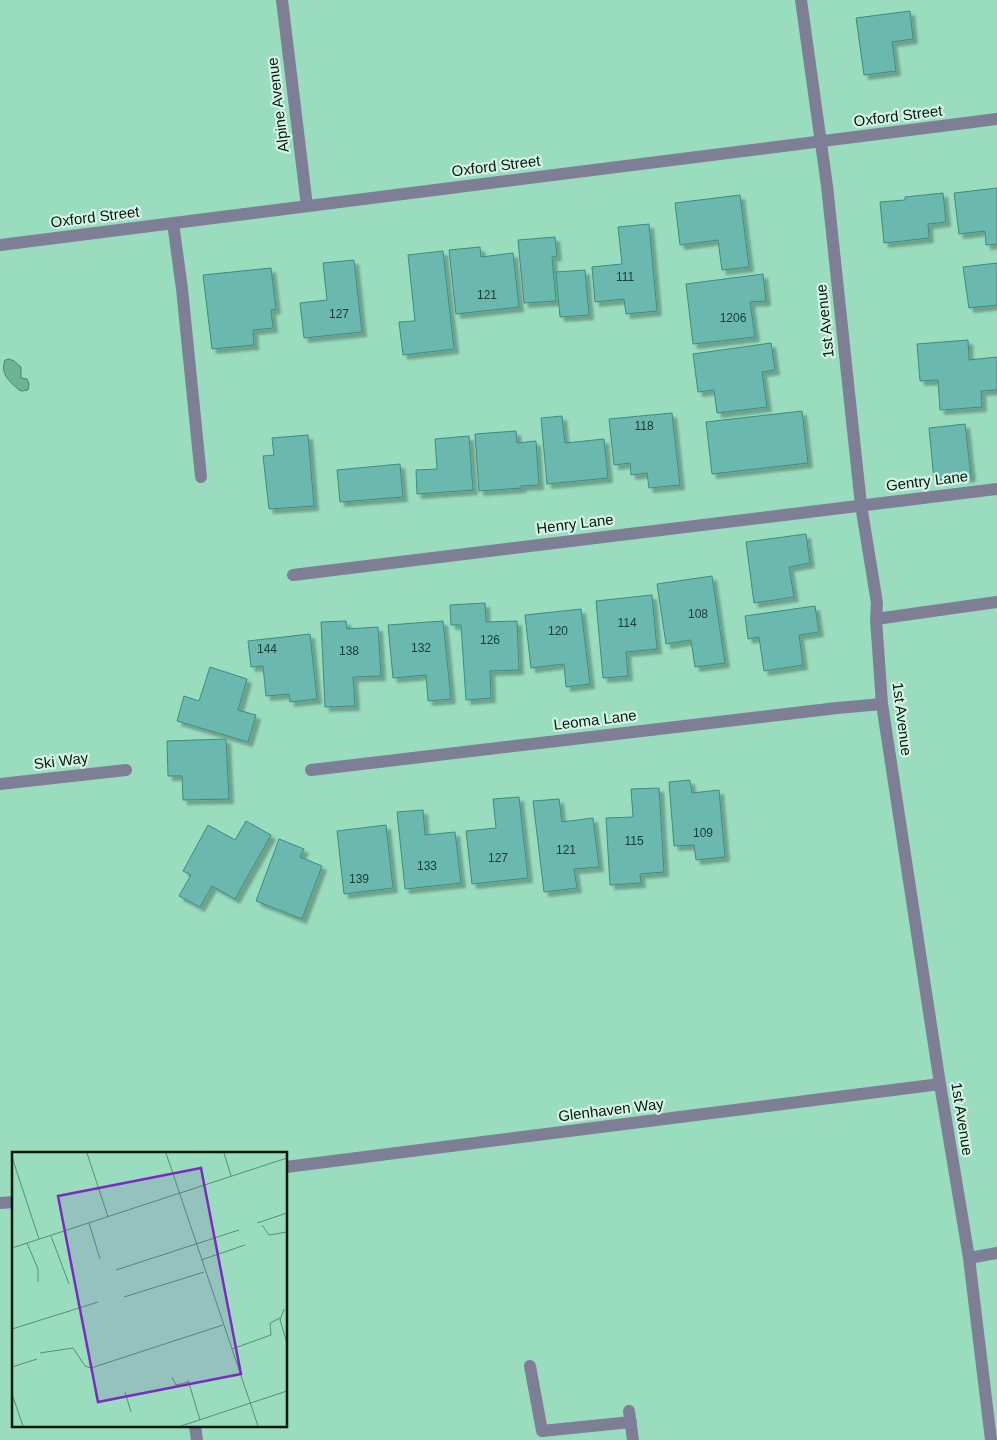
<svg xmlns="http://www.w3.org/2000/svg" width="997" height="1440" font-family="Arial,sans-serif">
  <defs>
    <filter id="shadow"><feDropShadow dx="4.5" dy="4.5" stdDeviation="1" flood-color="#0004"/></filter>
  </defs>
  <rect width="100%" height="100%" fill="#99dcbe"/>
  <path fill="#6cb496" stroke="#4c856d" d="M 9,359 L 14,361 L 21,367 L 21,378 L 27,379 L 29,384 L 28,390 L 22,391 L 19,390 C 9,381 0,374 5,360 Z"/>
  <path fill="#6ab8ae" stroke="#3c8c83" filter="url(#shadow)" d="M 910,11 L 913,39 L 892,42 L 896,71 L 864,75 L 856,18 Z
    M 997,188 L 997,244 L 986,245 L 985,231 L 959,234 L 954,193 Z
    M 943,193 L 946,222 L 928,224 L 929,238 L 884,243 L 880,202 L 905,200 L 905,197 Z
    M 740,195 L 749,267 L 722,270 L 718,240 L 680,245 L 675,203 Z
    M 649,224 L 657,311 L 626,314 L 624,299 L 595,302 L 592,267 L 622,264 L 618,227 Z
    M 555,237 L 557,256 L 552,257 L 556,301 L 524,303 L 518,240 Z
    M 480,247 L 481,257 L 513,253 L 519,307 L 456,314 L 449,250 Z
    M 443,251 L 454,349 L 403,355 L 399,322 L 415,321 L 408,255 Z
    M 354,260 L 362,332 L 304,338 L 300,303 L 327,300 L 323,263 Z
    M 997,263 L 997,305 L 969,308 L 963,267 Z
    M 271,268 L 276,309 L 271,310 L 273,328 L 253,330 L 254,345 L 212,349 L 203,275 Z
    M 585,270 L 589,315 L 560,317 L 556,272 Z
    M 763,274 L 766,301 L 750,302 L 755,337 L 693,344 L 686,284 Z
    M 968,340 L 969,360 L 997,357 L 997,390 L 981,391 L 982,407 L 940,410 L 938,380 L 920,381 L 917,344 Z
    M 771,343 L 775,370 L 762,372 L 767,407 L 717,413 L 714,390 L 698,392 L 693,354 Z
    M 802,411 L 808,463 L 712,474 L 706,422 Z
    M 672,413 L 680,485 L 649,488 L 647,473 L 631,475 L 630,463 L 614,465 L 609,419 Z
    M 562,416 L 565,443 L 604,439 L 608,478 L 547,484 L 541,418 Z
    M 965,424 L 971,477 L 934,480 L 929,428 Z
    M 516,431 L 517,443 L 536,441 L 539,485 L 521,486 L 522,488 L 479,491 L 475,434 Z
    M 308,435 L 314,506 L 269,509 L 263,456 L 274,455 L 272,438 Z
    M 469,436 L 473,490 L 417,494 L 416,470 L 437,469 L 435,439 Z
    M 400,464 L 403,497 L 340,502 L 337,470 Z
    M 806,534 L 810,563 L 789,567 L 794,597 L 754,603 L 746,542 Z
    M 712,576 L 725,663 L 695,667 L 691,640 L 666,644 L 657,584 Z
    M 652,595 L 657,649 L 626,652 L 628,676 L 603,678 L 596,601 Z
    M 485,603 L 486,622 L 517,621 L 519,670 L 490,671 L 491,698 L 466,700 L 461,625 L 451,625 L 450,605 Z
    M 815,606 L 819,632 L 799,635 L 803,665 L 764,671 L 759,637 L 748,639 L 745,616 Z
    M 581,609 L 590,684 L 566,687 L 564,664 L 531,668 L 525,615 Z
    M 346,621 L 347,629 L 378,627 L 381,676 L 353,677 L 355,706 L 325,707 L 321,622 Z
    M 443,621 L 451,699 L 428,701 L 426,675 L 393,678 L 388,625 Z
    M 310,634 L 317,699 L 290,702 L 289,694 L 266,696 L 263,666 L 251,667 L 248,641 Z
    M 210,667 L 247,679 L 238,710 L 256,715 L 248,742 L 177,721 L 184,696 L 199,701 Z
    M 226,739 L 229,799 L 183,800 L 182,776 L 168,776 L 167,741 Z
    M 690,780 L 692,793 L 719,790 L 725,857 L 696,860 L 694,845 L 674,846 L 669,782 Z
    M 659,788 L 664,872 L 640,874 L 641,883 L 610,885 L 606,818 L 633,817 L 631,789 Z
    M 519,797 L 528,878 L 472,884 L 466,831 L 496,828 L 493,799 Z
    M 559,799 L 562,822 L 593,818 L 599,867 L 574,869 L 577,888 L 544,892 L 533,801 Z
    M 423,810 L 425,835 L 455,832 L 461,883 L 405,889 L 397,812 Z
    M 246,821 L 271,835 L 235,899 L 212,886 L 200,907 L 179,896 L 191,875 L 183,871 L 208,825 L 235,840 Z
    M 386,825 L 393,888 L 344,894 L 337,831 Z
    M 279,839 L 304,849 L 300,857 L 322,866 L 302,919 L 256,901 Z"/>
  <g fill="none" stroke-linecap="round" stroke-linejoin="round">
    <path stroke="#7e7e97" stroke-width="12" d="M 282,0 L 307,206
      M 801,0 L 827,186 L 861,505 L 877,603 L 876,619 L 882,704 L 940,1084 L 969,1258 L 991,1440
      M 173,223 L 182,289 L 201,477
      M 0,245 L 997,119
      M 293,575 L 997,489
      M 876,619 L 997,602
      M 311,770 L 837,708 L 882,704
      M 0,784 L 126,770
      M 286,1167 L 940,1084
      M 0,1203 L 14,1202
      M 969,1258 L 997,1253
      M 530,1366 L 542,1431 L 631,1422
      M 629,1411 L 633,1440
      M 195,1426 L 197,1440"/>
  </g>
  <g text-anchor="middle" stroke-width="4.5" stroke-linejoin="round" paint-order="stroke">
    <g font-size="12" fill="#1a4036">
      <text x="625" y="281">111</text>
      <text x="487" y="299">121</text>
      <text x="339" y="318">127</text>
      <text x="733" y="322">1206</text>
      <text x="644" y="430">118</text>
      <text x="698" y="618">108</text>
      <text x="627" y="627">114</text>
      <text x="558" y="635">120</text>
      <text x="490" y="644">126</text>
      <text x="421" y="652">132</text>
      <text x="267" y="653">144</text>
      <text x="349" y="655">138</text>
      <text x="703" y="837">109</text>
      <text x="634" y="845">115</text>
      <text x="566" y="854">121</text>
      <text x="498" y="862">127</text>
      <text x="427" y="870">133</text>
      <text x="359" y="883">139</text>
    </g>
    <g font-size="15" fill="#00180e" stroke="#d4f4e5">
      <text transform="translate(278 105) rotate(-97)" y="5">Alpine Avenue</text>
      <text transform="translate(898 116) rotate(-7)" y="5">Oxford Street</text>
      <text transform="translate(496 166) rotate(-7)" y="5">Oxford Street</text>
      <text transform="translate(95 217) rotate(-7)" y="5">Oxford Street</text>
      <text transform="translate(825 321) rotate(-96)" y="5">1st Avenue</text>
      <text transform="translate(927 481) rotate(-7)" y="5">Gentry Lane</text>
      <text transform="translate(575 524) rotate(-7)" y="5">Henry Lane</text>
      <text transform="translate(902 719) rotate(83)" y="5">1st Avenue</text>
      <text transform="translate(595 720) rotate(-7)" y="5">Leoma Lane</text>
      <text transform="translate(61 761) rotate(-7)" y="5">Ski Way</text>
      <text transform="translate(611 1110) rotate(-7)" y="5">Glenhaven Way</text>
      <text transform="translate(962 1119) rotate(81)" y="5">1st Avenue</text>
    </g>
  </g>
  <g transform="translate(12 1152)">
    <rect width="275" height="275" fill="#99dcbe"/>
    <path fill="none" stroke="#5c8e78" stroke-width="1" d="M 75,1 L 96,65M 154,1 L 246,274M 212,1 L 219,24M 0,5 L 27,87M 77,71 L 88,107M 245,71 L 275,61M 250,73 L 257,83 L 275,80M 39,84 L 57,132M 15,91 L 26,117 L 26,130M 0,96 L 275,6M 189,108 L 233,93M 104,118 L 227,78M 112,145 L 192,120M 272,157 L 268,168 L 275,191M 0,177 L 86,150M 220,197 L 259,183 L 258,171 L 268,166M 28,201 L 61,196 L 73,214 L 79,216 L 211,173M 0,215 L 25,207M 160,225 L 164,233 L 176,230M 176,228 L 188,268M 113,240 L 119,260M 0,242 L 11,274M 169,274 L 275,239"/>
    <path fill="#7b2cbf" fill-opacity="0.15" stroke="#7b2cbf" stroke-width="2.5" d="M 189,16 L 229,222 L 86,250 L 46,44 Z"/>
    <rect width="275" height="275" fill="none" stroke="#00180e" stroke-width="2.5"/>
  </g>
</svg>
